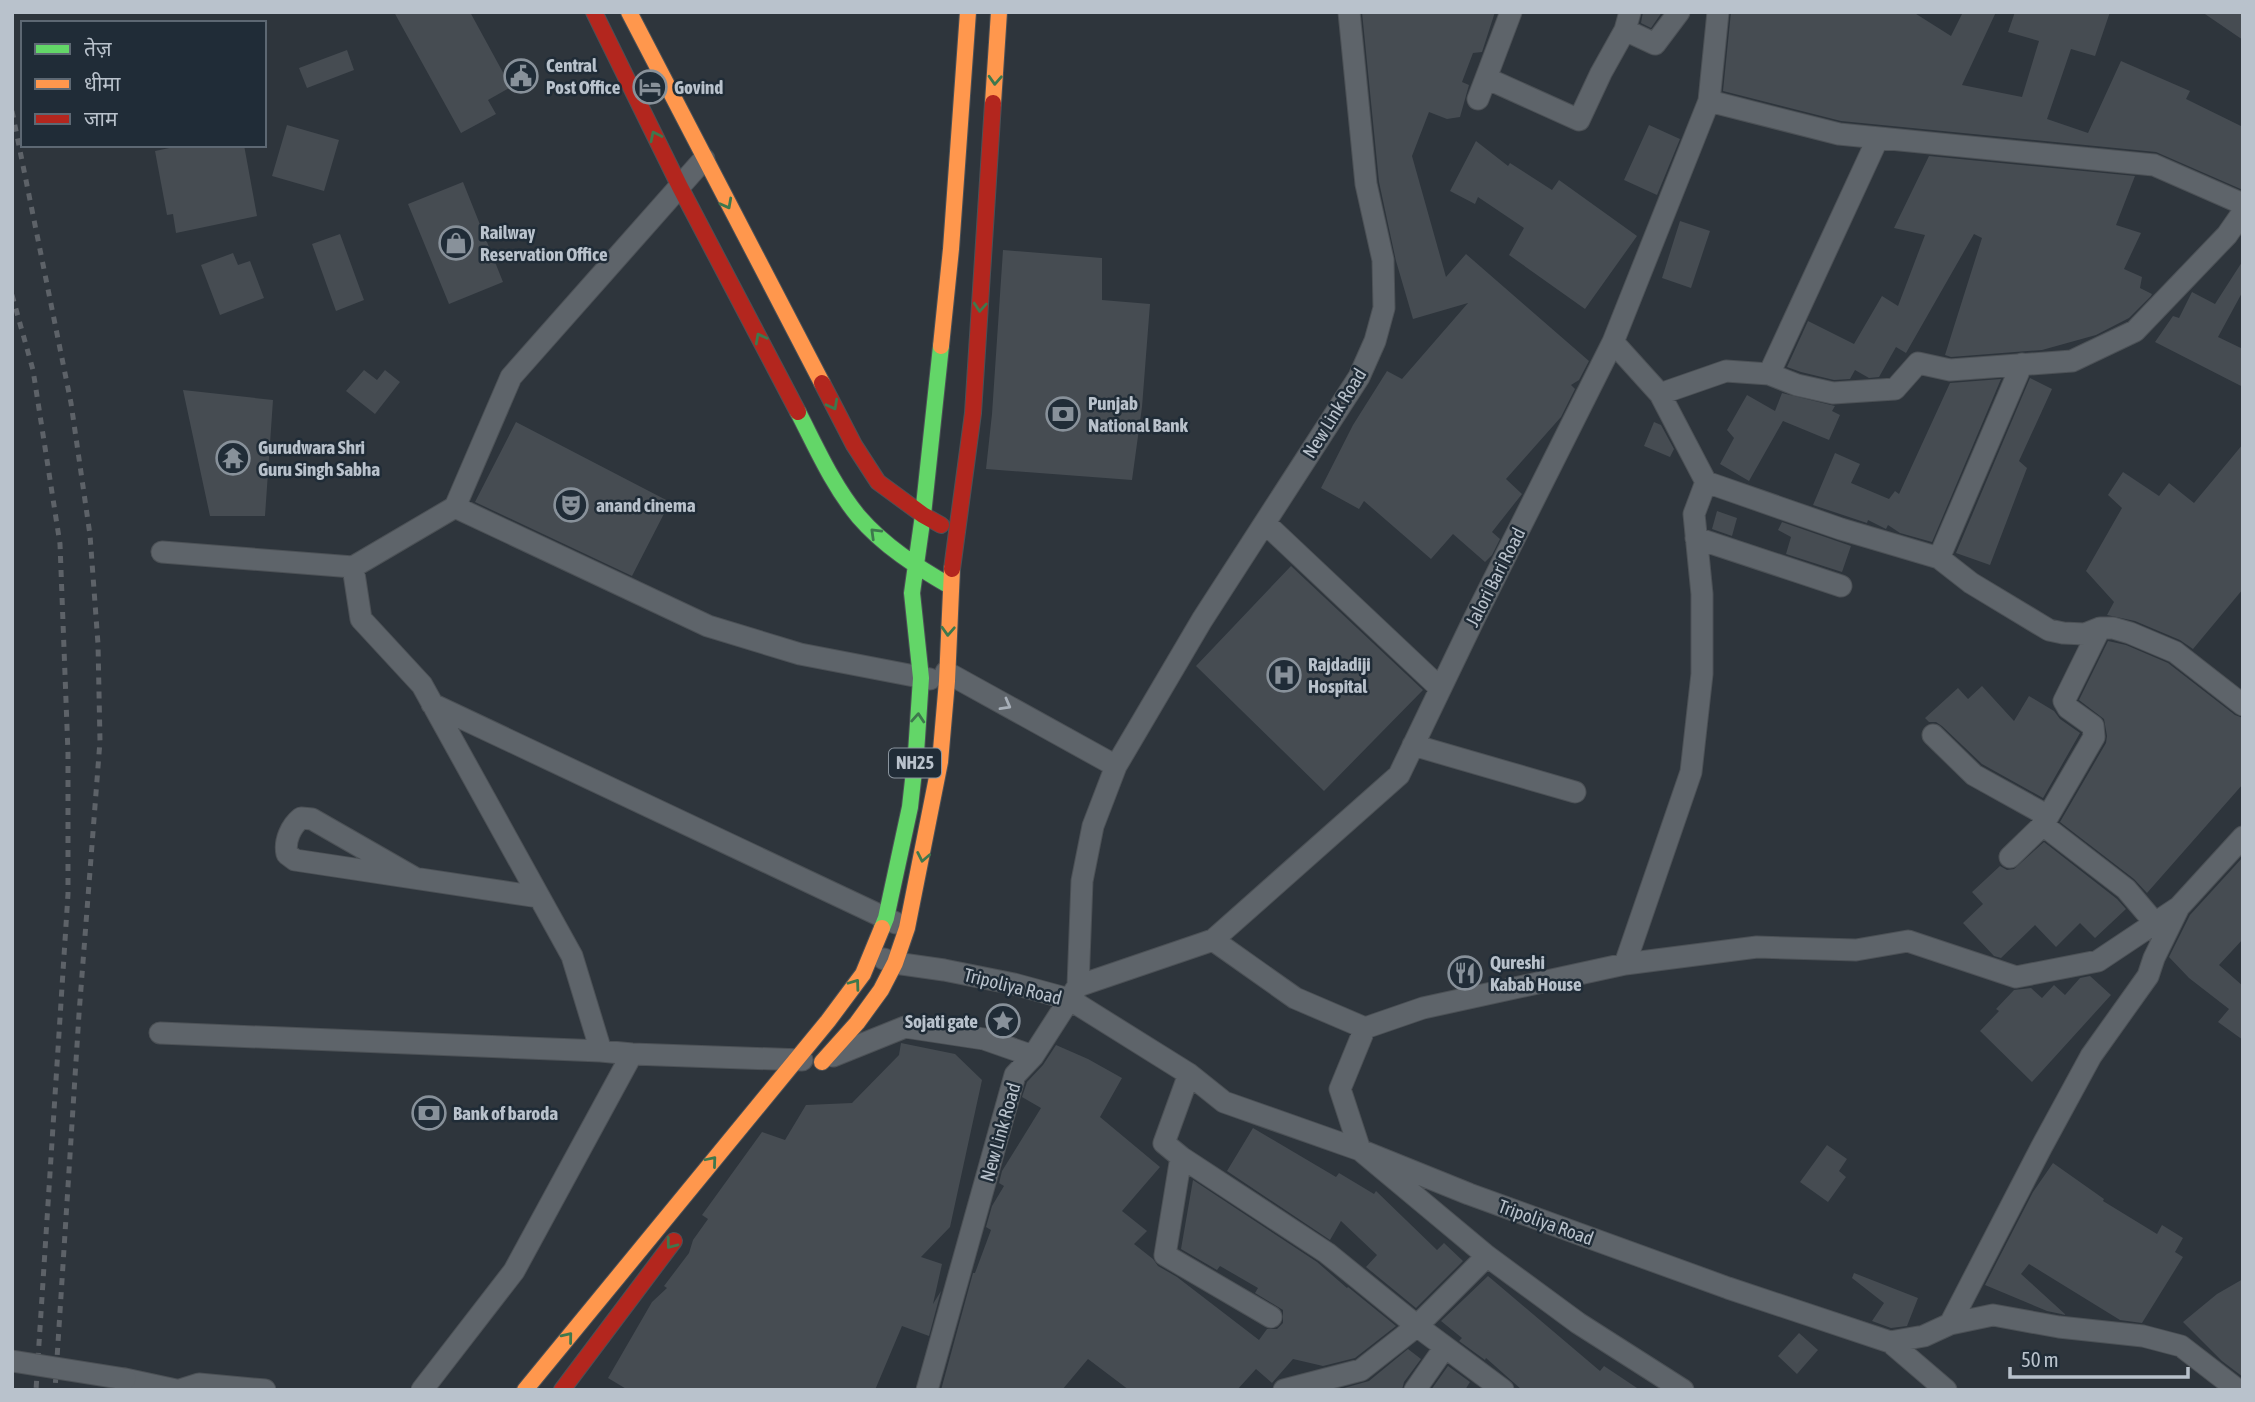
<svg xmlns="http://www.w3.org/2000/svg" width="2255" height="1402" font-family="'Asap Condensed','Noto Sans Devanagari',sans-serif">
  <rect width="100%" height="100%" fill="#2e353c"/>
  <path fill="#464c52" d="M 394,12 L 470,12 L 511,87 L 488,100 L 496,114 L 461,133 Z
    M 1362,12 L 1495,12 L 1482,52 L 1473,53 L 1462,82 L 1469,85 L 1460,117 L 1447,119 L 1429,112 L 1412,156 L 1446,277 L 1466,254 L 1589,361 L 1579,380 L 1571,385 L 1575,389 L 1561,417 L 1506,479 L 1522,494 L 1492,532 L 1500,539 L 1492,555 L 1485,562 L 1453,534 L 1431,559 L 1364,501 L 1359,509 L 1321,488 L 1353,425 L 1387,371 L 1402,379 L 1468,303 L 1413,319 L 1396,261 L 1379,182 Z
    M 1643,12 L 1662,12 L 1651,28 L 1641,23 Z
    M 1731,12 L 1913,12 L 1951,36 L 1963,12 L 1996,12 L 1962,85 L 2022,97 L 2039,41 L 2008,32 L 2015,12 L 2110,12 L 2095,56 L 2071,49 L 2047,119 L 2088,133 L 2121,61 L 2190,91 L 2186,99 L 2243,127 L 2243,190 L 2156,152 L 1841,121 L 1723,91 Z
    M 2202,12 L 2243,12 L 2243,40 Z
    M 347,50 L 354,70 L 307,88 L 299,68 Z
    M 287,125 L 339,140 L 324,191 L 272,176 Z
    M 1649,125 L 1680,139 L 1657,195 L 1624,180 Z
    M 1476,141 L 1508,166 L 1510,163 L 1552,190 L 1559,180 L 1637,236 L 1585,309 L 1509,255 L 1524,228 L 1478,197 L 1475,204 L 1450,191 Z
    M 184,145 L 244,145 L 257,216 L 176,233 L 173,214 L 167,215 L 155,151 Z
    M 1929,156 L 2135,176 L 2116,225 L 2141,233 L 2124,269 L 2142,277 L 2140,288 L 2152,294 L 2151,296 L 2129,318 L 2096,335 L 2042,350 L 1951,357 L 1945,355 L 1982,238 L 1974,234 L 1906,353 L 1896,347 L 1879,377 L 1869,378 L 1855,370 L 1850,379 L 1834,380 L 1801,372 L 1787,367 L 1808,321 L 1854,344 L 1882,296 L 1898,306 L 1925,235 L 1894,228 Z
    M 463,182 L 503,282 L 449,304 L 408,204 Z
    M 1680,221 L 1710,231 L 1691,288 L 1662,278 Z
    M 340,234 L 364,300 L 336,311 L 312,244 Z
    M 1003,250 L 1102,258 L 1102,300 L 1150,304 L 1142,407 L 1132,480 L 986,469 L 992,414 Z
    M 233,253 L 238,265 L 250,261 L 264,298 L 220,315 L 201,265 Z
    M 2242,262 L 2243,291 L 2218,337 L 2243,349 L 2243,387 L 2155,342 L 2173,316 L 2179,318 L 2192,292 L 2215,304 Z
    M 364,370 L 377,380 L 385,370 L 400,382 L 375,414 L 346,391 Z
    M 2030,378 L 2052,389 L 2019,461 L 2027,468 L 1990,565 L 1956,553 Z
    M 2001,379 L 1932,542 L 1900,533 L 1888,525 L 1886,529 L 1868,520 L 1867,523 L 1813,505 L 1835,453 L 1860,464 L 1851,483 L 1889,499 L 1895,491 L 1899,494 L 1950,383 Z
    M 183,390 L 273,400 L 265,516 L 210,516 Z
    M 1782,393 L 1835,406 L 1832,411 L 1840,415 L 1829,440 L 1783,421 L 1749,481 L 1720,464 L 1734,438 L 1727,430 L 1747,395 L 1775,411 Z
    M 516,422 L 670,502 L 632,576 L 475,502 Z
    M 1654,422 L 1661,425 L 1674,449 L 1670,457 L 1644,446 Z
    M 2243,444 L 2243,589 L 2193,649 L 2180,640 L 2135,621 L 2107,615 L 2114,602 L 2086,571 L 2122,508 L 2108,495 L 2123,472 L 2159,496 L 2169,483 L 2194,503 Z
    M 1717,511 L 1737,518 L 1732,536 L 1712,529 Z
    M 1782,522 L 1851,546 L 1842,572 L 1786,554 L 1791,537 L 1778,530 Z
    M 1291,566 L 1423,690 L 1324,791 L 1196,666 Z
    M 2108,641 L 2126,645 L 2168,663 L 2235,715 L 2243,718 L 2243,784 L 2147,893 L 2134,879 L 2060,822 L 2106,743 L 2107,736 L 2104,719 L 2079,700 Z
    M 1982,686 L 2014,721 L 2029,696 L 2054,711 L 2060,719 L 2080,733 L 2043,798 L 1982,764 L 1942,726 L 1936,722 L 1929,722 L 1925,718 L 1958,688 L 1968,699 Z
    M 2044,842 L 2117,899 L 2126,909 L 2095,938 L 2080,923 L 2056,947 L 2035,925 L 2001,958 L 1994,956 L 1963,923 L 1983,904 L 1972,892 L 2000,866 L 2007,870 L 2014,869 Z
    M 2243,857 L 2243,939 L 2219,965 L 2243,986 L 2243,1040 L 2218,1022 L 2229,1009 L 2189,978 L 2169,957 L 2190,915 Z
    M 2090,976 L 2111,995 L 2032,1082 L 1980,1031 L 1999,1011 L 1996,1009 L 2014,990 L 2031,988 L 2042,998 L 2054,985 L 2065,995 L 2080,978 Z
    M 901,1043 L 955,1054 L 982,1080 L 950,1227 L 921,1257 L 942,1264 L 933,1304 L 941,1291 L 929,1336 L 902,1326 L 875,1390 L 628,1390 L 608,1378 L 652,1302 L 667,1288 L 664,1286 L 689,1253 L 693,1240 L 708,1219 L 702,1215 L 762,1132 L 785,1140 L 806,1105 L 852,1103 L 899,1055 Z
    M 1056,1045 L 1088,1059 L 1122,1078 L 1100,1117 L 1160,1167 L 1122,1211 L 1147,1231 L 1134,1244 L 1153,1259 L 1158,1266 L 1177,1277 L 1259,1340 L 1267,1329 L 1277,1329 L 1283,1323 L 1283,1310 L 1255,1293 L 1258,1288 L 1220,1266 L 1217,1270 L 1181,1249 L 1193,1180 L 1317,1262 L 1347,1288 L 1348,1287 L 1396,1326 L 1355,1358 L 1323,1366 L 1293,1359 L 1272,1383 L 1256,1369 L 1237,1390 L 1129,1390 L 1088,1359 L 1062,1390 L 941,1390 L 973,1273 L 975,1273 L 991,1230 L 986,1227 L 992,1206 L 1004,1186 L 999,1183 L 1002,1171 L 1041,1108 L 1022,1097 L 1027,1082 L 1043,1065 Z
    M 1253,1128 L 1336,1177 L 1339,1173 L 1374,1194 L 1376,1191 L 1437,1250 L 1444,1243 L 1463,1261 L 1416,1308 L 1366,1267 L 1377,1255 L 1341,1221 L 1330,1240 L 1227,1171 Z
    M 1827,1145 L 1847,1159 L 1839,1171 L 1846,1177 L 1828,1202 L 1800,1182 Z
    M 2053,1163 L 2104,1199 L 2103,1201 L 2157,1234 L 2162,1225 L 2183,1238 L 2175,1252 L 2183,1257 L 2142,1323 L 2120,1320 L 2029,1264 L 2021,1274 L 2066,1315 L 2047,1311 L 1985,1285 L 2033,1192 Z
    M 1854,1273 L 1918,1298 L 1907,1326 L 1891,1328 L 1872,1321 L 1884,1303 L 1852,1278 Z
    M 1488,1276 L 1600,1371 L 1604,1366 L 1640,1390 L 1522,1390 L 1486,1358 L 1485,1360 L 1459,1341 L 1462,1338 L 1441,1321 Z
    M 2243,1279 L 2243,1377 L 2222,1361 L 2183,1322 L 2217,1294 Z
    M 1799,1333 L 1818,1350 L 1797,1374 L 1778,1356 Z
    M 1408,1349 L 1421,1359 L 1404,1382 L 1402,1390 L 1337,1390 L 1369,1381 Z
    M 1448,1366 L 1470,1382 L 1465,1390 L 1431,1390 Z"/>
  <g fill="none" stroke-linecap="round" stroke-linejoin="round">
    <defs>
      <path id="street" d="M 1630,12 L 1625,30 L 1655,44 L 1679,12
        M 1486,78 L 1511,12
        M 1478,99 L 1486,78 L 1579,120 L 1601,73 L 1625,30
        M 1709,101 L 1839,134 L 2154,165 L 2243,204
        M 1613,342 L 1660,394 L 1726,371 L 1769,374 L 1797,385 L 1833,393 L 1895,389 L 1918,363 L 1950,370 L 2072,361 L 2135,331 L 2227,235 L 2243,212
        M 1769,374 L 1878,138
        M 1706,482 L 1841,529 L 1939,558 L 1971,583 L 2049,630 L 2063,633 L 2085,634 L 2100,628 L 2113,628 L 2130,633 L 2175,652 L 2243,705
        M 455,507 L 708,626 L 800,654 L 930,679
        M 1265,523 L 1440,688
        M 1696,538 L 1841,586
        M 162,552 L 353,567
        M 1939,558 L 2022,364
        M 946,672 L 1116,766
        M 432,704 L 896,923
        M 1933,735 L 1974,775 L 2048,816
        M 1413,745 L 1575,792
        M 2043,825 L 2126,889 L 2155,923
        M 2010,857 L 2043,825 L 2094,737 L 2093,726 L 2068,708 L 2064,701 L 2100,628
        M 415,878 L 312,819 L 301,818 C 291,826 284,841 287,854 L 295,860 L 539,897
        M 1213,940 L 1295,998 L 1365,1028 L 1423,1008 L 1625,964 L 1757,947 L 1856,950 L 1908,941 L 2016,977 L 2098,961 L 2179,907 L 2243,837
        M 884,959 L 895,963 L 944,970 L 1014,984 L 1069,999 L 1189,1074 L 1224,1102 L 1360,1150 L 1469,1194 L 1728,1288 L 1890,1342 L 1924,1336 L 1950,1324 L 1993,1315 L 2059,1327 L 2143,1336 L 2181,1346 L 2238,1390
        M 1625,964 L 1691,772 L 1702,674 L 1702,594 L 1694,514 L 1706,482 L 1660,394
        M 1078,986 L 1213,940 L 1399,775 L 1474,619 L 1613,342 L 1709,101 L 1718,12
        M 1365,1028 L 1340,1089 L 1360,1150 L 1487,1256 L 1578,1323 L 1683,1390
        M 160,1033 L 601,1051 L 632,1054 L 802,1060
        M 601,1051 L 572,956 L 422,685 L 361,619 L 353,567 L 455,507 L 511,377 L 704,159
        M 833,1056 L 905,1027 L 984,1039 L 1033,1056
        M 1189,1074 L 1164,1143 L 1181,1157 L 1327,1253 L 1417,1326 L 1503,1390
        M 1181,1157 L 1165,1255 L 1271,1317
        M 1950,1324 L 2041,1148 L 2091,1056 L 2148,976 L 2154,958 L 2178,909
        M 1890,1342 L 1946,1390
        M 125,1379 L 176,1390
        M 180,1390 L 199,1384 L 265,1390
        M 422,1390 L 514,1271 L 632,1054
        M 927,1390 L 1015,1075 L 1033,1056 L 1078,986 L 1082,881 L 1093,826 L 1116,766 L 1202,620 L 1359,377 L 1375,341 L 1384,308 L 1383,260 L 1366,184 L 1349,12
        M 1284,1390 L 1361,1370 L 1417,1326 L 1487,1256
        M 1415,1390 L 1445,1347"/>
      <path id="fast" d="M 798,412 C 816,447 833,486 859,517 C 884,546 917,567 950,586
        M 882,928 L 886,918 L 910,807 L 916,753 L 921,678 L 912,593 L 923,515 L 941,346"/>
      <path id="slow" d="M 629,12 L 822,383
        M 993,103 L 999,12
        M 941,346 L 951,249 L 968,12
        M 822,1062 L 857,1023 L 881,990 L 895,963 L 907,928 L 940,762 L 947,681 L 952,569
        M 525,1390 L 828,1021 L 863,974 L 882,928"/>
      <path id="jam" d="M 594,12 L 680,187 L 798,412
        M 822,383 L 854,445 L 878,482 L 923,515 L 941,525
        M 952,569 L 973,413 L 993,103
        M 562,1390 L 674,1241"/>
    </defs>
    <use href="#street" stroke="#4c5156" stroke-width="23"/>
    <use href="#fast" stroke="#4c5156" stroke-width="18"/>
    <use href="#slow" stroke="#4c5156" stroke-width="18"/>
    <use href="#jam" stroke="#4c5156" stroke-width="18"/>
    <use href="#street" stroke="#5e646a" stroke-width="21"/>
    <use href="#fast" stroke="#63d668" stroke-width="16"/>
    <use href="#slow" stroke="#ff974d" stroke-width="16"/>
    <use href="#jam" stroke="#b3261e" stroke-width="16"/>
    <path stroke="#5d6268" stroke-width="5" stroke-dasharray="7 7" stroke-linecap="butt" d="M 12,111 L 71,403 L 90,535 L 98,644 L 100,741 L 79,1014 L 55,1390
      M 12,295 L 33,370 L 60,544 L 68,753 L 68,894 L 36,1390"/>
    <defs>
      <path id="street-bridge" d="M 12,1361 L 125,1379"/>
    </defs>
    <use href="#street-bridge" stroke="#4c5156" stroke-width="23" stroke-linecap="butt"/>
    <use href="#street-bridge" stroke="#5e646a" stroke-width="21"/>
  </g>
  <defs><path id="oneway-chevron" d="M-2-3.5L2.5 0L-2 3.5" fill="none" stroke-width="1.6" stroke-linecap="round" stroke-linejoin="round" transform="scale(1.75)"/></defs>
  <g stroke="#3e784d">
    <use href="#oneway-chevron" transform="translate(995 80) rotate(93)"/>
    <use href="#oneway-chevron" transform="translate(655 136) rotate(-116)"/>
    <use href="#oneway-chevron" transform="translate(727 204) rotate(62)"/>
    <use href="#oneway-chevron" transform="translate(980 307) rotate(94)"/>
    <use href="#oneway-chevron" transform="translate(760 338) rotate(-118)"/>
    <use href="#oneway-chevron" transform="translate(833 405) rotate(62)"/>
    <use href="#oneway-chevron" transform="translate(875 533) rotate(-136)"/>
    <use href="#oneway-chevron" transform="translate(948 631) rotate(93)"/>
    <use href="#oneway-chevron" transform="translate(918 718) rotate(-86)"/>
    <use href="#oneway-chevron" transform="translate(923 857) rotate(101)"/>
    <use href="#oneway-chevron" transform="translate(855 984) rotate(-54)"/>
    <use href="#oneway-chevron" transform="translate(712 1161) rotate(-50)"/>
    <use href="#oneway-chevron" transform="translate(671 1244) rotate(127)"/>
    <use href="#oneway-chevron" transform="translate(568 1337) rotate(-51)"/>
  </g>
  <use stroke="#a7afb8" href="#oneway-chevron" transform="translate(1006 705) rotate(29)"/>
  <defs>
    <symbol id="civic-ring" viewBox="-11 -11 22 22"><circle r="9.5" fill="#202c37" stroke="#88919a" stroke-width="1.5"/><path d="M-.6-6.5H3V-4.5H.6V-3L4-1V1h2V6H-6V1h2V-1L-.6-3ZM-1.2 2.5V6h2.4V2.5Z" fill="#88919a"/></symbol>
    <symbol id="hotel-ring" viewBox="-11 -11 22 22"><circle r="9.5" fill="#202c37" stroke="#88919a" stroke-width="1.5"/><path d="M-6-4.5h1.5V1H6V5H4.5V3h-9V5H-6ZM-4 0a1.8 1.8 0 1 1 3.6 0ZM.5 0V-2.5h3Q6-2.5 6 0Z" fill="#88919a"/></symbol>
    <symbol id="shop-ring" viewBox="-11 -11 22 22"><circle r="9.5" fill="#202c37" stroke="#88919a" stroke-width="1.5"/><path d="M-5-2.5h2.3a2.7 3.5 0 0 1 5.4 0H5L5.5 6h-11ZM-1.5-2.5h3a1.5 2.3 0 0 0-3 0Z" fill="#88919a"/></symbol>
    <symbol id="bank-ring" viewBox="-11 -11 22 22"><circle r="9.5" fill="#202c37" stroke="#88919a" stroke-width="1.5"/><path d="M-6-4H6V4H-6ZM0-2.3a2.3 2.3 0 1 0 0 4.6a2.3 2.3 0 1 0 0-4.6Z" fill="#88919a"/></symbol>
    <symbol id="temple-ring" viewBox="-11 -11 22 22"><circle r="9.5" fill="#202c37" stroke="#88919a" stroke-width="1.5"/><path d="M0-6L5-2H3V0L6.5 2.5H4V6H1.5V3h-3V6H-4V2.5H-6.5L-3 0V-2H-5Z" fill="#88919a"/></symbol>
    <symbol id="theatre-ring" viewBox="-11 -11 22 22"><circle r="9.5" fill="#202c37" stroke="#88919a" stroke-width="1.5"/><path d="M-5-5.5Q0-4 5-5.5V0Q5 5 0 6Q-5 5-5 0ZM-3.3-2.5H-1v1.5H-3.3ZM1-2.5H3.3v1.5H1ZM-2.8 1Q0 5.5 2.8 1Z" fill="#88919a"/></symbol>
    <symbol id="hospital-ring" viewBox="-11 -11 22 22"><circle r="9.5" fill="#202c37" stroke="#88919a" stroke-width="1.5"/><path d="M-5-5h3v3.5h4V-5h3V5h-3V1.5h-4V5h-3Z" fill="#88919a"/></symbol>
    <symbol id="restaurant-ring" viewBox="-11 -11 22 22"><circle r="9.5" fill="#202c37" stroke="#88919a" stroke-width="1.5"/><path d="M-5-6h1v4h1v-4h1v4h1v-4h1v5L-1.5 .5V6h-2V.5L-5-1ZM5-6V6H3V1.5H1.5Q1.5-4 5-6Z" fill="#88919a"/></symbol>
    <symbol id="sight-ring" viewBox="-11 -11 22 22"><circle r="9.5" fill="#202c37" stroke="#88919a" stroke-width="1.5"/><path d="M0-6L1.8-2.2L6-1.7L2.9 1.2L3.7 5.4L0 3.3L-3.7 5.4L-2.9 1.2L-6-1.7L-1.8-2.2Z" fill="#88919a"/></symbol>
  </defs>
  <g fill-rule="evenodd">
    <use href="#civic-ring" x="502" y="57" width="38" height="38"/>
    <use href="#hotel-ring" x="631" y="68" width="38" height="38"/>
    <use href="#shop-ring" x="437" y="224" width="38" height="38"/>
    <use href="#bank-ring" x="1044" y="395" width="38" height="38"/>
    <use href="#temple-ring" x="214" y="439" width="38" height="38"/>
    <use href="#theatre-ring" x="552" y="486" width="38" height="38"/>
    <use href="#hospital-ring" x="1265" y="656" width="38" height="38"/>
    <use href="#restaurant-ring" x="1446" y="954" width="38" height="38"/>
    <use href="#sight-ring" x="984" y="1002" width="38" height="38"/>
    <use href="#bank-ring" x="410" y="1094" width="38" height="38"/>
  </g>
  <g text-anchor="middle" stroke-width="5" stroke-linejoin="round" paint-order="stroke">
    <rect fill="#202c37" stroke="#8b959f" stroke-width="2" x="889" y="748.5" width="52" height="29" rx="5"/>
    <g font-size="18" font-weight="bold" fill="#b9c2cc">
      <text x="915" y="769">NH25</text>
    </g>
    <g font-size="19" font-weight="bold" fill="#b9c2cc" stroke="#202c37" text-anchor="start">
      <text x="546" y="72">Central<tspan x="546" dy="22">Post Office</tspan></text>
      <text x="674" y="94">Govind</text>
      <text x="480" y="239">Railway<tspan x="480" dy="22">Reservation Office</tspan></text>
      <text x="1088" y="410">Punjab<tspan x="1088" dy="22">National Bank</tspan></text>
      <text x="258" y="454">Gurudwara Shri<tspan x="258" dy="22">Guru Singh Sabha</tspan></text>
      <text x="596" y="512">anand cinema</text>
      <text x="1308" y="671">Rajdadiji<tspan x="1308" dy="22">Hospital</tspan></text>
      <text x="1490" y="969">Qureshi<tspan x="1490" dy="22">Kabab House</tspan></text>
      <text x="978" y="1028" text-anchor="end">Sojati gate</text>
      <text x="453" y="1120">Bank of baroda</text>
    </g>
    <g font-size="19" fill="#b9c2cc" stroke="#202c37">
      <text transform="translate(1334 413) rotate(-58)" y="7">New Link Road</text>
      <text transform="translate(1495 577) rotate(-63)" y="7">Jalori Bari Road</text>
      <text transform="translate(1013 986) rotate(14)" y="7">Tripoliya Road</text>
      <text transform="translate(1000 1132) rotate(-74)" y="7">New Link Road</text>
      <text transform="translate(1546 1222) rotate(20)" y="7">Tripoliya Road</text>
    </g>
  </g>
  <rect width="2255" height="1402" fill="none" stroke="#b9c2cc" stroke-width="28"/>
  <rect x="21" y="21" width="245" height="126" fill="#202c37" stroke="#5d6873" stroke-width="2"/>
  <rect x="35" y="44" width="35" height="10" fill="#63d668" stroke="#5d6873" stroke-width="2"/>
  <text x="84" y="56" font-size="21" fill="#b9c2cc">तेज़</text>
  <rect x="35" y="79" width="35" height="10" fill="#ff974d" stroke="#5d6873" stroke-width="2"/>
  <text x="84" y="91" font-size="21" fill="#b9c2cc">धीमा</text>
  <rect x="35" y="114" width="35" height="10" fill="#b3261e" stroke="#5d6873" stroke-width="2"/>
  <text x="84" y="126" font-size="21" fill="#b9c2cc">जाम</text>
  <path d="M2010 1367v10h178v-10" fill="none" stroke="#b9c2cc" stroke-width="3.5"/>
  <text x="2021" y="1367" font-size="21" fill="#b9c2cc" stroke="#202c37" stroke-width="5" paint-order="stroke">50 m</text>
</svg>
